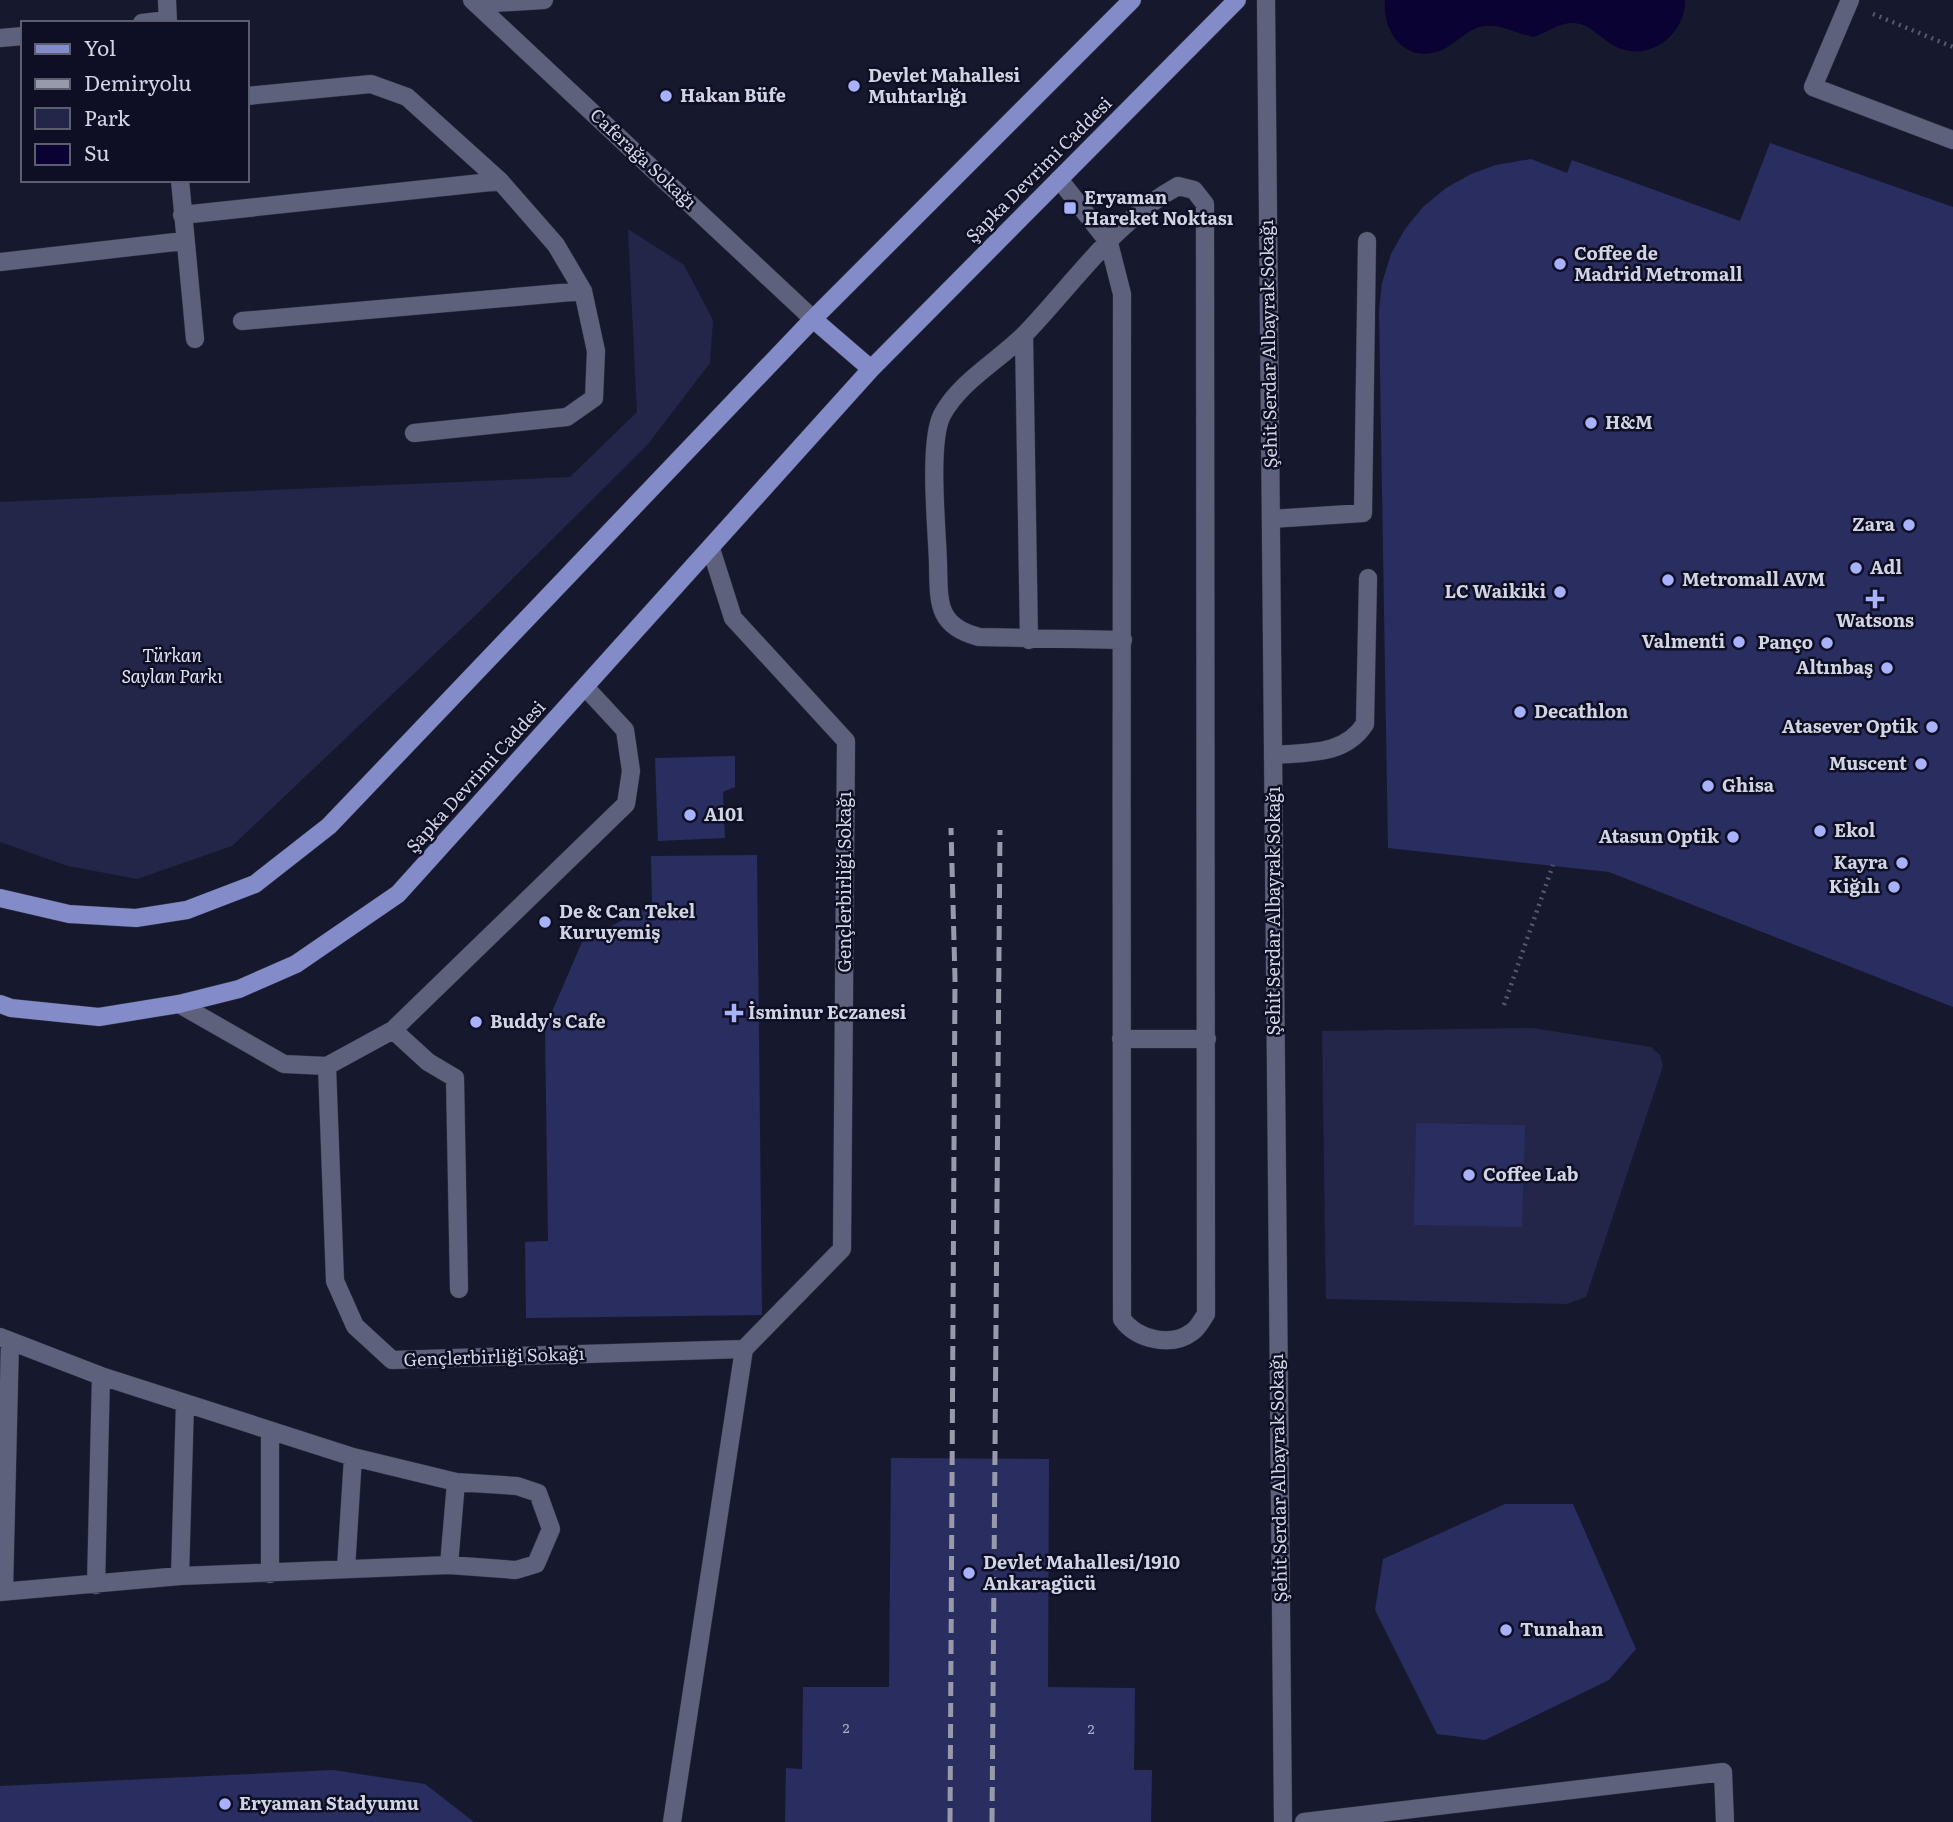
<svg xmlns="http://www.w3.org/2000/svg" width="1953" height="1822" font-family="Literata,serif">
  <rect width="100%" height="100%" fill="#16192e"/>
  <path fill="#232648" d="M 628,229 L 684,265 L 713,320 L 710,363 L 648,444 L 480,611 L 232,846 L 137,879 L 68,866 L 0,842 L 0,502 L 570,477 L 637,412 Z
    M 1533,1028 L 1651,1047 L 1660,1055 L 1663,1066 L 1586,1297 L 1567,1304 L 1326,1299 L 1322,1031 Z"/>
  <path fill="#090232" d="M 1385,0 L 1685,0 C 1686,31 1654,60 1622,49 C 1604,44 1593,24 1574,23 C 1559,22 1547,33 1533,37 C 1518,34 1500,24 1485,26 C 1467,28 1458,43 1442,50 C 1406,65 1382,33 1385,0 Z"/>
  <path fill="#2a2d60" d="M 1770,143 L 1953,207 L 1953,1007 L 1609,872 L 1388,848 L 1379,311 L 1382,283 L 1391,254 L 1405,229 L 1423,207 L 1446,188 L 1471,174 L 1496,165 L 1531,159 L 1567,173 L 1572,160 L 1740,221 Z
    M 735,756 L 735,787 L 723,792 L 725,838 L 658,841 L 655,758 Z
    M 757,855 L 762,1315 L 526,1318 L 525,1242 L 548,1241 L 545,1028 L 582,942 L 652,904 L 651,856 Z
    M 1416,1123 L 1525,1125 L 1522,1227 L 1414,1225 Z
    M 891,1458 L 1049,1459 L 1048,1687 L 1135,1688 L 1134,1770 L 1152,1770 L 1151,1822 L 785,1822 L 786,1768 L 802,1769 L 803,1687 L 889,1687 Z
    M 1505,1504 L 1573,1504 L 1636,1649 L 1609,1680 L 1485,1740 L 1437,1734 L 1375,1610 L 1383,1559 Z
    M 333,1770 L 425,1784 L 474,1822 L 0,1822 L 0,1786 Z"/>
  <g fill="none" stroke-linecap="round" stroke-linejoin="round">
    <defs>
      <path id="service" d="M 167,0 L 168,23
        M 1850,0 L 1813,87 L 1953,140
        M 477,4 L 544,0
        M 142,23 L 168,20
        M 0,38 L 23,36
        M 247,96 L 371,84 L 407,97 L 500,181 L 556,245 L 583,291 L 596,351 L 594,398 L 567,417 L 414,433
        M 1059,179 L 1109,243 L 1122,294 C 1123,636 1120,977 1122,1319 C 1136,1339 1171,1348 1192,1332 C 1198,1328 1202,1320 1206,1314 L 1205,204 L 1194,190 L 1178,186 C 1117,219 1073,284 1026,333 C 1000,360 960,381 942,415 C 928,443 937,529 938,563 C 939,602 936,626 979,637 L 1123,640
        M 180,180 L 195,339
        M 182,215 L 500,181
        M 0,262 L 184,241
        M 242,321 L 583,291
        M 1024,335 L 1029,640
        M 1271,519 L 1363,513 L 1367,241
        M 1273,755 C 1308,752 1344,756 1365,724 L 1368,578
        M 179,1004 L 284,1064 L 327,1066 L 393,1030 L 626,804 L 631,771 L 625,730 L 586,688
        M 393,1030 L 428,1062 L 455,1078 L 459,1289
        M 1121,1039 L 1207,1039
        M 327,1066 L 335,1281 L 355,1326 L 392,1360 L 744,1349 L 842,1249 L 846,741 L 733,618 L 711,549
        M 0,1337 L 101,1376 L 353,1457 L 456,1482 L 517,1486 L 538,1493 L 551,1529 L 536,1564 L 516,1570 L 449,1565 L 180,1576 L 0,1592
        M 270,1431 L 270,1574
        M 449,1565 L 456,1482
        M 346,1568 L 353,1457
        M 180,1576 L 185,1403
        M 96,1585 L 101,1376
        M 4,1591 L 10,1341
        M 1304,1822 L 1723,1772 L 1725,1822"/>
      <path id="minor" d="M 472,0 L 813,319
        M 1266,0 L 1283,1822
        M 672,1822 L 744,1349"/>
      <path id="primary" d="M 813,319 L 871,369
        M 0,898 L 69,914 L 136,918 L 187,910 L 255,884 L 329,826 L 813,319 L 1132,0
        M 0,1004 L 11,1008 L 99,1017 L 179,1004 L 239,989 L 296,964 L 398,894 L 871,369 L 1237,0"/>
    </defs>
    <use href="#service" stroke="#313243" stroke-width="19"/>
    <use href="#minor" stroke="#313243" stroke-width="19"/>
    <use href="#primary" stroke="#313243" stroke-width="19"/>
    <path stroke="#56596c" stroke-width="4.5" stroke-dasharray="2 5" stroke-linecap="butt" d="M 1873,14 L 1953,47
      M 1504,1005 L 1553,865"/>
    <use href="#service" stroke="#5d617c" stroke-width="18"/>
    <use href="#minor" stroke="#5d617c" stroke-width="18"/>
    <use href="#primary" stroke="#838bc8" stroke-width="18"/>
    <path stroke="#979aab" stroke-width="5" stroke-dasharray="14 7" stroke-linecap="butt" d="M 950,1822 L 955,979 L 951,828
      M 992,1822 L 1000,830"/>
  </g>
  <g fill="#a7b1fc" stroke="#0e0f24" stroke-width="2.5">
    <circle cx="854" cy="86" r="7"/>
    <circle cx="666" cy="96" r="7"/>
    <rect x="1063" y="201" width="14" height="14" rx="3.5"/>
    <circle cx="1560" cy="264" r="7"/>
    <circle cx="1591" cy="423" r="7"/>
    <circle cx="1909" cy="525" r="7"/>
    <circle cx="1856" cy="568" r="7"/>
    <circle cx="1668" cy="580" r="7"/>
    <circle cx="1560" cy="592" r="7"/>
    <path d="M1871.5 588.5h7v7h7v7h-7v7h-7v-7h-7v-7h7z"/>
    <circle cx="1739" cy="642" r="7"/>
    <circle cx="1827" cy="643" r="7"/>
    <circle cx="1887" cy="668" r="7"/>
    <circle cx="1520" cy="712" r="7"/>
    <circle cx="1932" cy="727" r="7"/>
    <circle cx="1921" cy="764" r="7"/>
    <circle cx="1708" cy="786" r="7"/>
    <circle cx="690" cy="815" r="7"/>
    <circle cx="1820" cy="831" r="7"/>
    <circle cx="1733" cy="837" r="7"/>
    <circle cx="1902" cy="863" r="7"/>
    <circle cx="1894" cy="887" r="7"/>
    <circle cx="545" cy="922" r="7"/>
    <path d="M730.5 1002.5h7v7h7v7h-7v7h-7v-7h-7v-7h7z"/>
    <circle cx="476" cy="1022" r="7"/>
    <circle cx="1469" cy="1175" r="7"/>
    <circle cx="969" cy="1573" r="7"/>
    <circle cx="1506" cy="1630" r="7"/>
    <circle cx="225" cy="1804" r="7"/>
  </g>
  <g text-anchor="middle" stroke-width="5" stroke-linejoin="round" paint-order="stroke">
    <g font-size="14" fill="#a7aac2">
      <text x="846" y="1733">2</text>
      <text x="1091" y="1734">2</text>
    </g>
    <g font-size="18" font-weight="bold" fill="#d1d4e3" stroke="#0e0f24" text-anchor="start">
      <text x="868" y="82">Devlet Mahallesi<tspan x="868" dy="21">Muhtarlığı</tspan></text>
      <text x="680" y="102">Hakan Büfe</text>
      <text x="1084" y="204">Eryaman<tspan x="1084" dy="21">Hareket Noktası</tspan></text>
      <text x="1574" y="260">Coffee de<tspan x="1574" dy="21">Madrid Metromall</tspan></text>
      <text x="1605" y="429">H&amp;M</text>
      <text x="1895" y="531" text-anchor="end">Zara</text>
      <text x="1870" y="574">Adl</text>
      <text x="1682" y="586">Metromall AVM</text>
      <text x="1546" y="598" text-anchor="end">LC Waikiki</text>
      <text x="1875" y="627" text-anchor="middle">Watsons</text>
      <text x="1725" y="648" text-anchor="end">Valmenti</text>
      <text x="1813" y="649" text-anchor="end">Panço</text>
      <text x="1873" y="674" text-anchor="end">Altınbaş</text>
      <text x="1534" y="718">Decathlon</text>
      <text x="1918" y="733" text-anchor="end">Atasever Optik</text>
      <text x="1907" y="770" text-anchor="end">Muscent</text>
      <text x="1722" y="792">Ghisa</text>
      <text x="704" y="821">A101</text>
      <text x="1834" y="837">Ekol</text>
      <text x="1719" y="843" text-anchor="end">Atasun Optik</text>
      <text x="1888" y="869" text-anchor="end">Kayra</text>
      <text x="1880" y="893" text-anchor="end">Kiğılı</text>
      <text x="559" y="918">De &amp; Can Tekel<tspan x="559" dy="21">Kuruyemiş</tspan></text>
      <text x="748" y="1019">İsminur Eczanesi</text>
      <text x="490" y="1028">Buddy's Cafe</text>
      <text x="1483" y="1181">Coffee Lab</text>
      <text x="983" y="1569">Devlet Mahallesi/1910<tspan x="983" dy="21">Ankaragücü</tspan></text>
      <text x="1520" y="1636">Tunahan</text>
      <text x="239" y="1810">Eryaman Stadyumu</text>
    </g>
    <g font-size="18" fill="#d1d4e3" stroke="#0e0f24">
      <text transform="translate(643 159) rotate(43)" y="6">Caferağa Sokağı</text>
      <text transform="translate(1039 170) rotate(-45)" y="6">Şapka Devrimi Caddesi</text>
      <text transform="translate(1269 344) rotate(-91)" y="6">Şehit Serdar Albayrak Sokağı</text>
      <text transform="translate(476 777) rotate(-48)" y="6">Şapka Devrimi Caddesi</text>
      <text transform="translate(845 882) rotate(-90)" y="6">Gençlerbirliği Sokağı</text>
      <text transform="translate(1274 911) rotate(-90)" y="6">Şehit Serdar Albayrak Sokağı</text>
      <text transform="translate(494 1357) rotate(-2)" y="6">Gençlerbirliği Sokağı</text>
      <text transform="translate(1279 1478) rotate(-91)" y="6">Şehit Serdar Albayrak Sokağı</text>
    </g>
    <g font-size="18" font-style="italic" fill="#e0e3f5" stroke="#0e0f24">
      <text x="172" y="662">Türkan<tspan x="172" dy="21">Saylan Parkı</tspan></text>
    </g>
  </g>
  <rect x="21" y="21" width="228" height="161" fill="#0e0f24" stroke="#5c5e70" stroke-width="2"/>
  <rect x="35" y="44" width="35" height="10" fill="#838bc8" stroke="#5c5e70" stroke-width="2"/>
  <text x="84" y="56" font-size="21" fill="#d1d4e3">Yol</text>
  <rect x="35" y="79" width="35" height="10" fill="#979aab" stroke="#5c5e70" stroke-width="2"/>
  <text x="84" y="91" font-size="21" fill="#d1d4e3">Demiryolu</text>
  <rect x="35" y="108" width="35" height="21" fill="#232648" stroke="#5c5e70" stroke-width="2"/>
  <text x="84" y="126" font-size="21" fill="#d1d4e3">Park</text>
  <rect x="35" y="144" width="35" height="21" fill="#090232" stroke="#5c5e70" stroke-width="2"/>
  <text x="84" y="161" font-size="21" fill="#d1d4e3">Su</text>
</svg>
